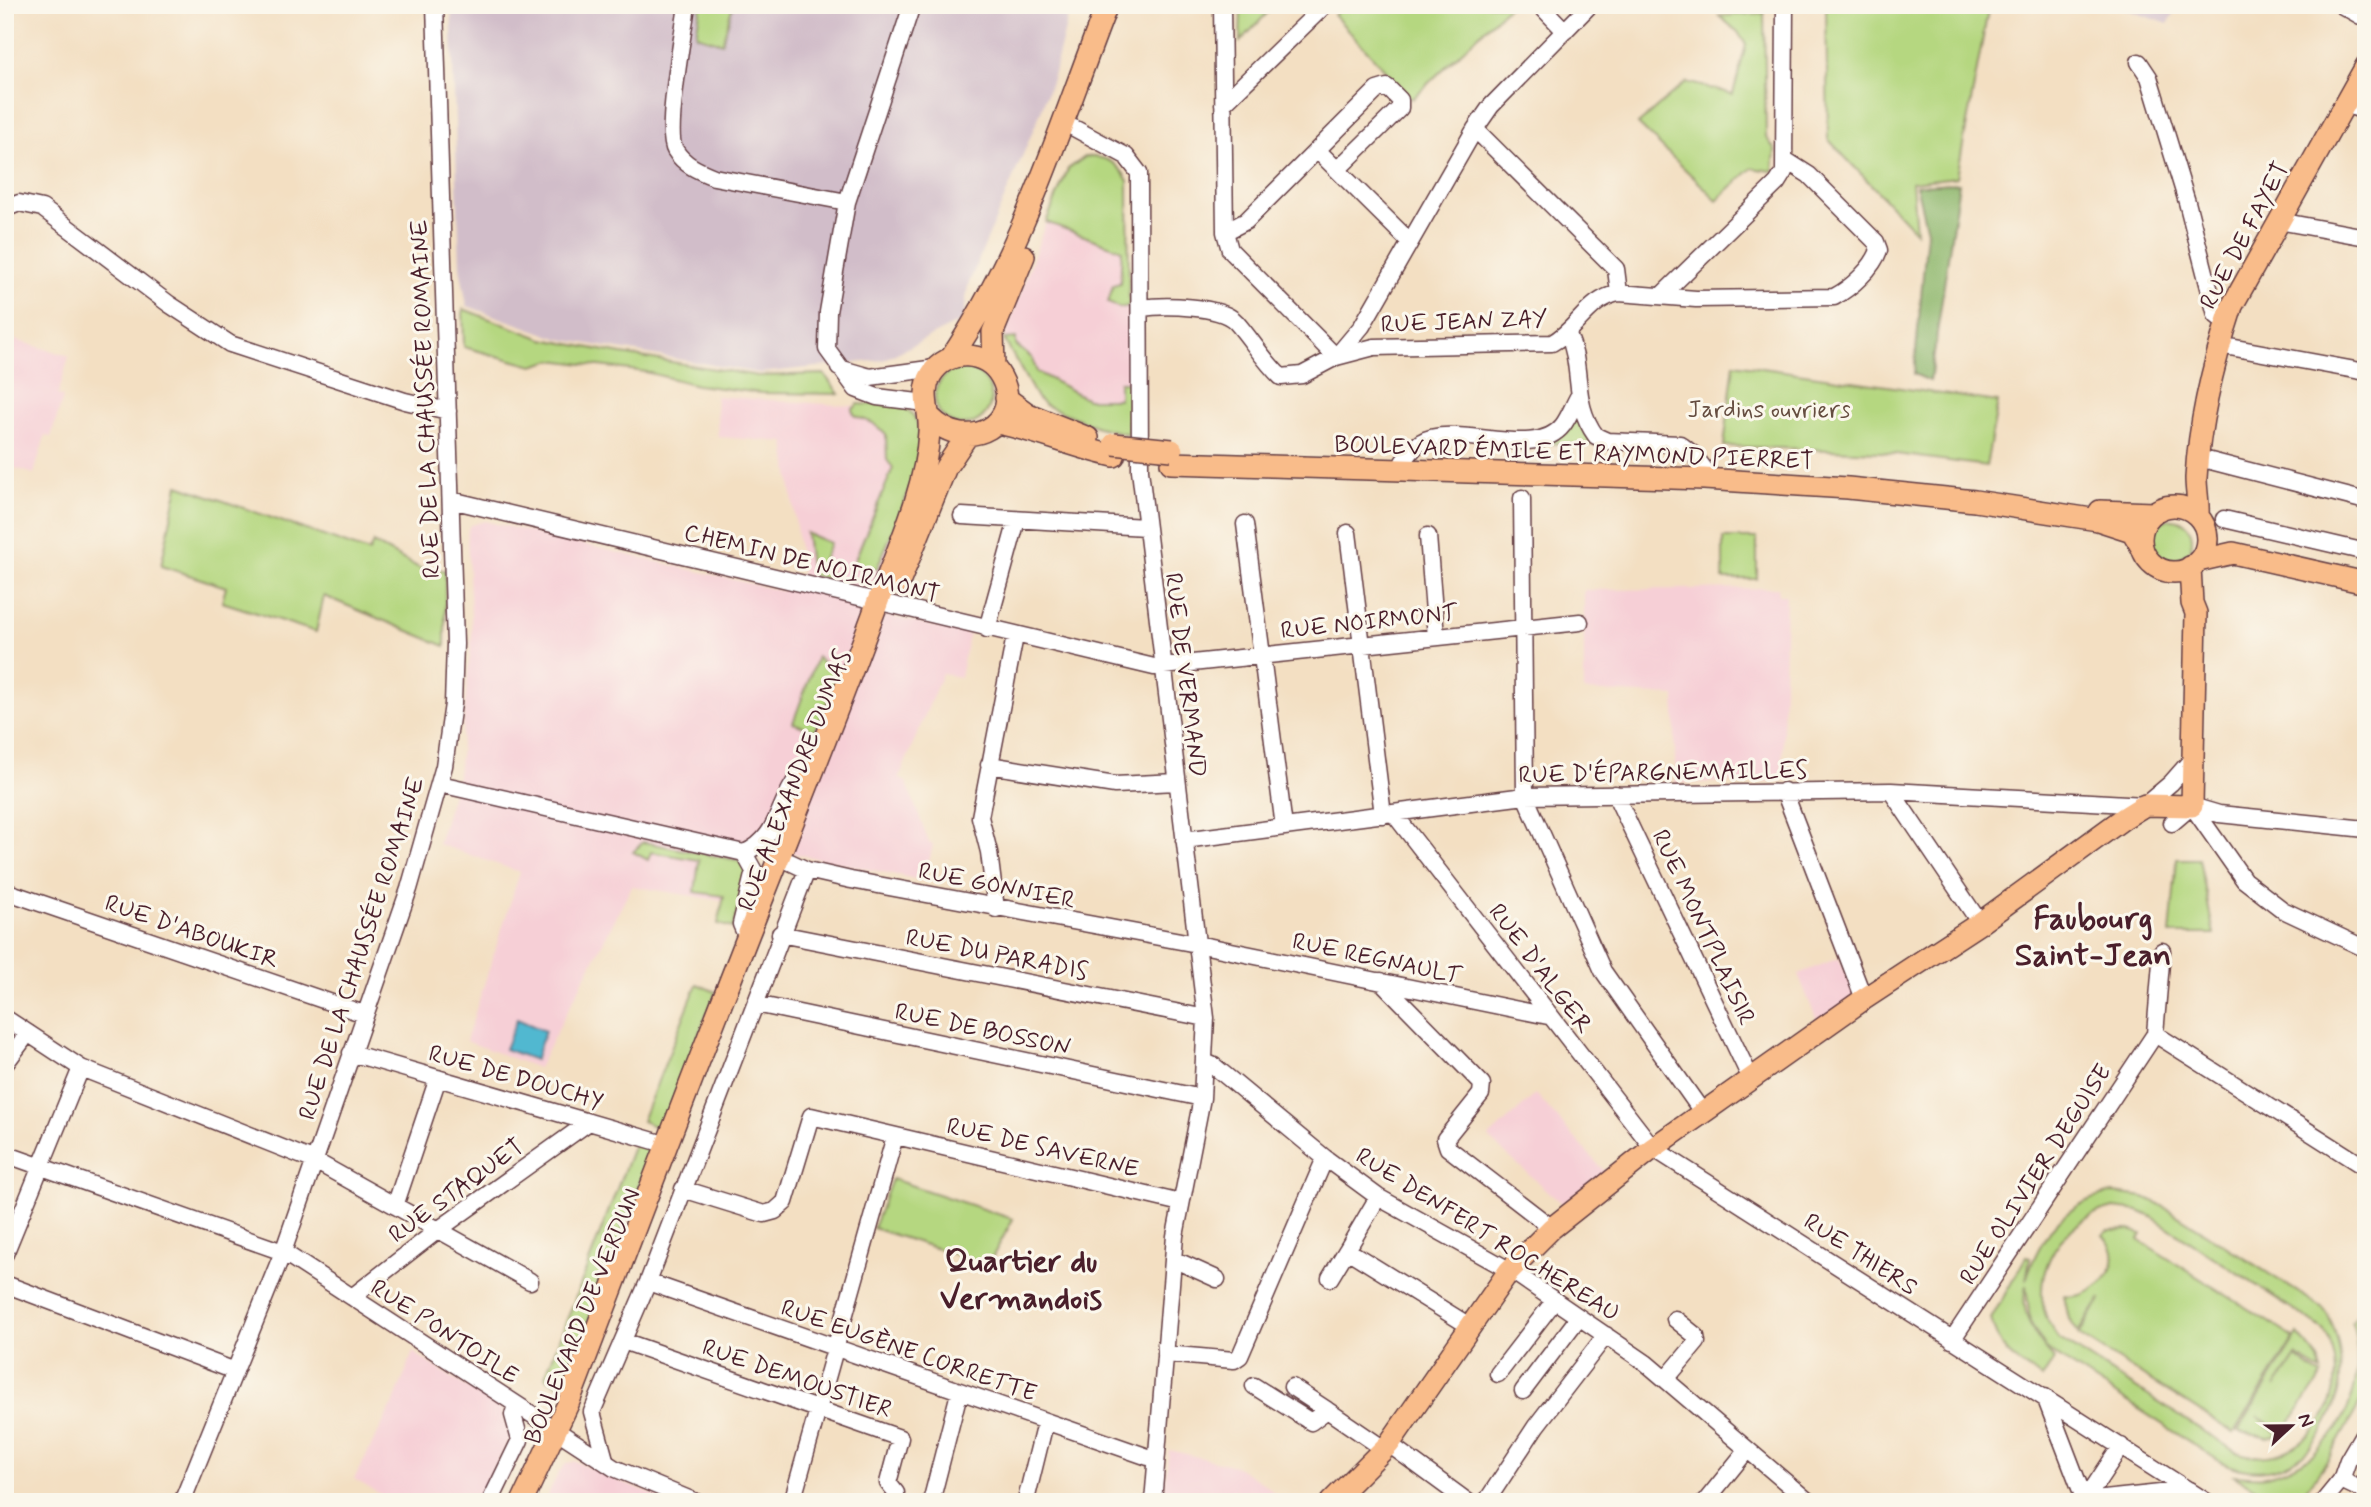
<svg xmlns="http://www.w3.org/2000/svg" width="2371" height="1507" font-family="Mynerve,sans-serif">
  <rect width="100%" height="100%" fill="#fbf7ec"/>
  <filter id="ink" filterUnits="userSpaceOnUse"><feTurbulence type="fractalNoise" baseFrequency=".0143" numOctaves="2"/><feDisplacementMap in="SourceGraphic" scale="14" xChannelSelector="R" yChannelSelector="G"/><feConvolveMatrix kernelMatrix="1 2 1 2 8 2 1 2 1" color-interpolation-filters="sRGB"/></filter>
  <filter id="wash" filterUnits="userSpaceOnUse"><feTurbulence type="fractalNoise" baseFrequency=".00686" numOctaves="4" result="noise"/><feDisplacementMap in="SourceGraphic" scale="28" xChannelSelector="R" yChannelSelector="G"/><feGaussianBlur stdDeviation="1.57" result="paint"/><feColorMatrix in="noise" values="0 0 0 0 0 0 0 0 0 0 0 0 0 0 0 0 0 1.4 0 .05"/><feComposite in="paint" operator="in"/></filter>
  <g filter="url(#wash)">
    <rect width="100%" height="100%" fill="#f3dfc2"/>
    <path fill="#f6cfd6" d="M 1046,222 L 1122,250 L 1120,307 L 1129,306 L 1129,382 L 1119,382 L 1119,400 L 1087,399 L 1064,389 L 1065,385 L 1036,372 L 1032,358 L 1016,345 L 1016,338 L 1004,339 Z
      M 5,337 L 69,356 L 58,395 L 63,397 L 51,437 L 45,436 L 34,474 L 5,465 Z
      M 716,396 L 907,410 L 918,422 L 925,452 L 866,611 L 969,634 L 960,677 L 942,674 L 899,778 L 907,783 L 929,843 L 933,844 L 925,881 L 749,844 L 723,901 L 632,886 L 538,1068 L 466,1041 L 520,872 L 438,844 L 458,776 L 472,634 L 467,534 L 469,526 L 484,521 L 782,591 L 802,573 L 785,442 L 718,437 Z
      M 1778,588 L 1779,595 L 1786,595 L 1782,781 L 1675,783 L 1675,696 L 1584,691 L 1584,590 Z
      M 1839,958 L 1857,996 L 1818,1023 L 1798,974 Z
      M 1536,1094 L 1605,1172 L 1562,1204 L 1488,1138 Z
      M 413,1352 L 501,1409 L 510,1438 L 478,1502 L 393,1502 L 354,1479 L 394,1402 Z
      M 1169,1450 L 1235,1466 L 1266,1485 L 1284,1502 L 1163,1502 Z
      M 575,1461 L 623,1483 L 659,1497 L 657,1502 L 544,1502 L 559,1472 L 566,1464 Z"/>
    <path fill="#d1bdc9" d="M 451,5 L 1071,5 L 1054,73 L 1040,114 L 968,285 L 963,320 L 883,360 L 760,373 L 560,339 L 467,306 L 460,267 Z
      M 2114,5 L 2179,5 L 2168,24 Z"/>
    <path fill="#b5d780" stroke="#807b56" stroke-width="2" fill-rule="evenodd" d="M 701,5 L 733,5 L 722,43 L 696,35 Z
      M 1227,5 L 1275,5 L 1240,42 L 1241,9 L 1227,9 Z
      M 1344,5 L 1510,5 L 1412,99 L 1334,15 Z
      M 1826,5 L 1989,5 L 1957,177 L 1912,182 L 1916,232 L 1828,139 Z
      M 1764,13 L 1766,137 L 1775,150 L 1773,171 L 1752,168 L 1717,200 L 1638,124 L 1686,82 L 1733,94 L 1746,45 L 1738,32 L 1719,16 Z
      M 1085,157 C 1105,155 1119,163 1128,181 L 1129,306 L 1120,308 L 1108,303 L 1113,285 L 1120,283 L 1122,250 L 1046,222 L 1068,169 Z
      M 463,309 L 543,339 L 622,354 L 758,376 L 824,374 L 839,394 L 761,393 L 697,385 L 646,372 L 552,360 L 533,366 L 464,347 Z
      M 1016,338 L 1016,345 L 1032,358 L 1037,372 L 1087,399 L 1119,399 L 1119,382 L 1129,382 L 1128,434 L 1098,427 L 1045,405 L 1037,398 L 1004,339 Z
      M 1734,364 L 1998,402 L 1986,466 L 1881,452 L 1724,446 Z
      M935 397a28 28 0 1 1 56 0a28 28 0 1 1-56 0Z
      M 858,404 C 872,405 894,402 906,409 C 945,432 888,538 877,569 L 859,568 L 854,562 L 893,468 L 887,460 L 886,435 L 873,423 L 855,416 L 852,410 Z
      M 1577,415 L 1609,445 L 1537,443 Z
      M 178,485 L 369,552 L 373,543 L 423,570 L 445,570 L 445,646 L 324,596 L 316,632 L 222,602 L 226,587 L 161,566 Z
      M2152 539a20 20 0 1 1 40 0a20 20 0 1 1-40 0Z
      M 806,533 L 830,543 L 820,568 L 830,572 L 826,579 L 811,575 Z
      M 1723,538 L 1757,538 L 1757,579 L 1723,579 Z
      M 817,657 L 838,676 L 815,731 L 793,723 Z
      M 643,842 L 742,861 L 748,870 L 733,928 L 718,924 L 724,896 L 695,892 L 699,860 L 651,852 L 648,860 L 633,852 Z
      M 2177,859 L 2199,859 L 2214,934 L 2170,934 Z
      M 697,984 L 716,992 L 661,1129 L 642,1121 Z
      M 635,1142 L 653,1147 L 564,1388 L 545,1377 Z
      M 892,1179 L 1013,1219 L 988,1265 L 873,1228 Z
      M 2113,1193 L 2144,1197 L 2159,1204 L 2323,1308 C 2371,1378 2314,1505 2221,1462 L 2046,1349 L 2030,1322 L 2026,1285 C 2019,1315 2035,1338 2054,1359 L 2042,1378 C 2013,1359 2000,1354 1991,1319 L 2026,1257 L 2030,1258 L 2026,1280 C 2040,1235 2065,1202 2113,1193 ZM 2114,1208 L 2139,1211 L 2152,1217 L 2323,1329 C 2362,1388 2306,1477 2236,1452 L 2058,1338 C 2019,1288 2056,1220 2114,1208 Z
      M 2129,1230 L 2142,1234 L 2139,1240 L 2294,1338 L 2234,1433 L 2079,1335 L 2101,1298 L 2078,1332 L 2069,1319 L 2064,1296 C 2089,1301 2121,1273 2112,1249 C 2111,1244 2106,1239 2103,1235 L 2108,1231 Z
      M 2366,1301 L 2366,1393 L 2329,1458 L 2297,1502 L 2278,1502 L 2234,1475 C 2244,1475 2257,1478 2266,1476 C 2338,1460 2371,1389 2352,1322 Z
      M 2298,1334 L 2319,1359 L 2322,1372 L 2296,1356 L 2275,1387 L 2296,1358 L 2322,1376 L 2283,1433 L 2257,1416 L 2280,1435 L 2268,1438 L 2238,1431 Z"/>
    <path fill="#90b86e" stroke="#6d6c4c" stroke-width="2" d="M 1959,183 L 1930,381 L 1914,374 L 1927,231 L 1916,185 Z"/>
    <path fill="#51b8d0" stroke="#4e6c7e" stroke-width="2" d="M 517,1019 L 545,1031 L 535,1060 L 505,1049 Z"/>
  </g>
  <g filter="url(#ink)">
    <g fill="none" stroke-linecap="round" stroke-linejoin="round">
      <defs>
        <path id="minor" d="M 687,5 C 684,31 664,132 675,150 C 684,165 699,171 714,177 L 847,202
          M 912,5 L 847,202 L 828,312 L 827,349 L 856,389 L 877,397 L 926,403
          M 1222,5 L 1225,232 L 1230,250 L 1336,357
          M 1540,5 L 1565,31
          M 2341,5 L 2366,19
          M 2139,62 L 2149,77 L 2187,202 L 2216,315 L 2226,323
          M 2345,103 L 2356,108 L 2366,101
          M 1223,104 L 1325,5
          M 1074,128 L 1126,156 L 1139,173 L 1140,470 L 1206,1018 L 1202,1098 L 1175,1236 L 1153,1502
          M 1475,129 L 1616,269 L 1619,293
          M 1317,150 L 1409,241
          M 5,209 L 19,203 L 42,208 L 169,304 L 230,344 L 405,401 L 448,411
          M 2279,221 L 2366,237
          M 1225,232 L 1246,221 L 1377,90 L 1387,87 L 1400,100 L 1400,108 L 1337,170
          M 1663,294 L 1777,183 L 1784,172 L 1785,5
          M 1141,308 C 1163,305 1221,305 1236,322 C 1252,340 1263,360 1281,377 L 1302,375 L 1336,357 L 1362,326 L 1475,129 L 1491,106 L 1590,5
          M 1568,334 C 1584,370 1571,402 1596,436 L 1607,441 L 1680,444 L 1694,455 L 1705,470
          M 2219,345 L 2366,372
          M 1336,357 L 1374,347 L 1552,343 C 1578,329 1588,299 1619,293 L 1696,299 L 1834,297 C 1851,288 1873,268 1879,250 L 1876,242 L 1809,175 L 1787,161
          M 839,368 L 870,377 L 936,368
          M 2199,458 L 2366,501
          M 1403,462 C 1408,455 1414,447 1421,442 C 1455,421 1535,462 1563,425 C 1569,417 1573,406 1578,397
          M 1522,498 L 1525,796 L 1603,971 L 1703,1113
          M 451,500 L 1154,667 L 1580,622
          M 962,516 L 1145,527
          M 2224,519 L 2366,552
          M 1245,524 L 1284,827
          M 1348,533 L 1383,815
          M 1428,536 L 1436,637
          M 987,629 L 1017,520
          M 989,765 L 1115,785 L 1177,782
          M 440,784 L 744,853
          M 1784,791 L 1864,999
          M 1891,791 L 1980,923
          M 1615,794 L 1751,1079
          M 2192,806 L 2244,880 L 2283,910 L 2366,949
          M 2192,806 L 2219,814 L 2366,829
          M 1395,815 L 1653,1148 L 2207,1502
          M 2172,823 L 2192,806
          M 1184,840 L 1525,796 L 1891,791 L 2145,805 L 2171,783 L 2193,758
          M 744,853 C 779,838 777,804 798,777 C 803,771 810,767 816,762
          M 744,853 L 754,871 L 741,924 L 747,938
          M 790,862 L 807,870 L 851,880 L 1197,944 L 1548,1016
          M 5,891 L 364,1014
          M 996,909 L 989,852 L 980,817 L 1015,636
          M 780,934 L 1206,1018
          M 1381,981 L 1482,1084 L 1481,1094 L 1445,1139 L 1448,1148 L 1552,1228
          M 756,1004 L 1202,1098
          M 5,1018 L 81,1068 L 315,1161 L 530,1281
          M 2155,1034 L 2366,1168
          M 351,1053 L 668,1145
          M 1205,1062 L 1214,1066 L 1325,1158 L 1378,1197 L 1516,1274 L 1646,1363 L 1809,1502
          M 5,1064 L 28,1033
          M 5,1154 L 283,1252 L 614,1468 L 696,1502
          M 683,1189 L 764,1214 L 775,1211 L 785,1202 L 811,1116 L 1181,1203
          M 1378,1197 L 1347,1250 L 1471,1327
          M 395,1206 L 438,1078
          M 5,1254 L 81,1068
          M 1173,1259 L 1217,1279
          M 1330,1278 L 1347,1250
          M 648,1282 L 1148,1457 L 1156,1457
          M 5,1284 L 235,1371
          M 352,1297 L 438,1230 L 589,1122
          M 1952,1340 L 2155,1034 L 2162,951
          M 623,1341 L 900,1438 L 888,1483 L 896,1493
          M 1165,1354 L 1234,1360 L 1240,1356 L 1325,1158
          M 1498,1374 L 1555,1300
          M 1666,1379 L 1697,1342 L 1696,1336 L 1675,1319
          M 1254,1386 L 1311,1422 L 1327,1410 L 1384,1449
          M 1292,1387 L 1327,1410
          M 1523,1391 L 1579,1317
          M 2045,1397 L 2085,1501 L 2189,1490
          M 1389,1444 L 1468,1502
          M 606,1463 L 592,1412 L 648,1282 L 807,870
          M 2341,1480 L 2366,1492
          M 1027,1496 L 1045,1423
          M 5,1500 L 8,1502
          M 182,1502 L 283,1252 L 409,889 L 444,766 L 453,704 L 455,644 L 435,5
          M 490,1502 L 520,1440 L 513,1415 L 516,1405
          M 792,1502 L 895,1136
          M 931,1502 L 959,1393
          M 1486,1502 L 1536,1426 L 1606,1335
          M 1705,1502 L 1747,1450
          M 2084,1502 L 2121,1446
          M 2323,1502 L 2341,1480 L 2348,1460 L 2366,1429"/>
        <path id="major" d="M 951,358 C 1023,251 1060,125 1107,5
          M 994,367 L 993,332 L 1024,256
          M 1006,398 L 1028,414 L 1088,438
          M 996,423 C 1036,430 1073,447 1114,456
          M 1171,463 L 1704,479 L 1848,488 L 1975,501 L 2098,520 L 2132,531 L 2142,548
          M2141 539a33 33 0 1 1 66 0a33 33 0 1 1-66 0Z
          M 2100,511 L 2153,513
          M 2198,516 C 2199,503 2196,491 2196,478 C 2199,420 2214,361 2232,306 L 2366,66
          M 2198,561 L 2233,553 L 2366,583
          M 899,583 L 946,467 L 967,436
          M 522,1502 L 568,1404 C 625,1255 681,1105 740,956 C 786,838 835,720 878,601 C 898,548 926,489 929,432 C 931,412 920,394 931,375 C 947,348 987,350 1001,377 C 1025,421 969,457 930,417
          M 1331,1502 L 1389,1444 L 1509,1271 L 1552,1228 L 1653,1148 L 1864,999 L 1980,923 L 2124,818 L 2145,805 L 2192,806 L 2196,613 L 2192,603 L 2190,567"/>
      </defs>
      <use href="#minor" stroke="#633c42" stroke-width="19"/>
      <use href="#major" stroke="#633c42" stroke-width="24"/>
      <use href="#minor" stroke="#fff" stroke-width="16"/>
      <use href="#major" stroke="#f9bc8a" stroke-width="21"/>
      <defs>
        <path id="major-bridge" d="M 1114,444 L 1172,450"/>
      </defs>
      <use href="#major-bridge" stroke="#633c42" stroke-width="24" stroke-linecap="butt"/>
      <use href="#major-bridge" stroke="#f9bc8a" stroke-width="21"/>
    </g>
  </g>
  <g text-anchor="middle" stroke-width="6" stroke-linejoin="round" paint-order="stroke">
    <g font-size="24" fill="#4a1f2b" stroke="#fbf7ec">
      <text transform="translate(2244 235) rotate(-62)" y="8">RUE DE FAYET</text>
      <text transform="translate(1464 321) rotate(-2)" y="8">RUE JEAN ZAY</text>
      <text transform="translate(425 399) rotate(-92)" y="8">RUE DE LA CHAUSSÉE ROMAINE</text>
      <text transform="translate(1574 452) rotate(2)" y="8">BOULEVARD ÉMILE ET RAYMOND PIERRET</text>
      <text transform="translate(812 563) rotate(14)" y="8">CHEMIN DE NOIRMONT</text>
      <text transform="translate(1369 621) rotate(-6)" y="8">RUE NOIRMONT</text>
      <text transform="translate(1186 675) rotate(83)" y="8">RUE DE VERMAND</text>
      <text transform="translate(1663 772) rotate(-1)" y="8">RUE D'ÉPARGNEMAILLES</text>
      <text transform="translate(794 780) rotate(-69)" y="8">RUE ALEXANDRE DUMAS</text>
      <text transform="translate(997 885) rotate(11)" y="8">RUE GONNIER</text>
      <text transform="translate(1704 927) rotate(65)" y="8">RUE MONTPLAISIR</text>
      <text transform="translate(192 931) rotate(19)" y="8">RUE D'ABOUKIR</text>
      <text transform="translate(361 948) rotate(-72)" y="8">RUE DE LA CHAUSSÉE ROMAINE</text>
      <text transform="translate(997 954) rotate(11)" y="8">RUE DU PARADIS</text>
      <text transform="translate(1377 958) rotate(12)" y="8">RUE REGNAULT</text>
      <text transform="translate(1541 968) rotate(53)" y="8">RUE D'ALGER</text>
      <text transform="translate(983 1029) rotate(12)" y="8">RUE DE BOSSON</text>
      <text transform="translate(516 1077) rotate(16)" y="8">RUE DE DOUCHY</text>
      <text transform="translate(1043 1147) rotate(13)" y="8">RUE DE SAVERNE</text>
      <text transform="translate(2035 1174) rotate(-57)" y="8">RUE OLIVIER DEGUISE</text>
      <text transform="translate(456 1190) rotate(-36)" y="8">RUE STAQUET</text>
      <text transform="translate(1488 1234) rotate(32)" y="8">RUE DENFERT ROCHEREAU</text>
      <text transform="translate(1861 1254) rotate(33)" y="8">RUE THIERS</text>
      <text transform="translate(582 1316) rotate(-68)" y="8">BOULEVARD DE VERDUN</text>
      <text transform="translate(445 1331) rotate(33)" y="8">RUE PONTOILE</text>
      <text transform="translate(909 1350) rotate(19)" y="8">RUE EUGÈNE CORRETTE</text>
      <text transform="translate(797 1378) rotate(19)" y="8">RUE DEMOUSTIER</text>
    </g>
    <g font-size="24" fill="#654d40" stroke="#fbf7ec">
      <text x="1769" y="417">Jardins ouvriers</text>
    </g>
    <g font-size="32" font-weight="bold" fill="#4a1f2b" stroke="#fbf7ec">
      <text x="2093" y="928">Faubourg<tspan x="2093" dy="37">Saint-Jean</tspan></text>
      <text x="1021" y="1271">Quartier du<tspan x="1021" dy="37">Vermandois</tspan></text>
    </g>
  </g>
  <rect width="2371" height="1507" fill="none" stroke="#fbf7ec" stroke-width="28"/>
  <g transform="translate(2291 1426) rotate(68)" stroke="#fbf7ec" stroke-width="5" paint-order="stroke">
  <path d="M0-5L12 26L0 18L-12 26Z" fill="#4a1f2b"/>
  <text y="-10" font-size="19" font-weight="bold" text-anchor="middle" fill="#4a1f2b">N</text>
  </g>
</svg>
